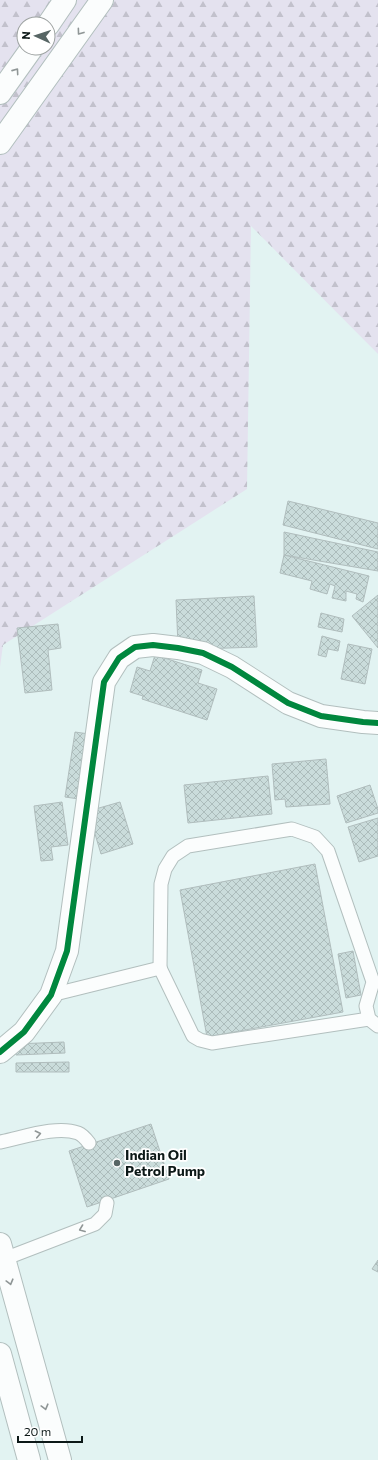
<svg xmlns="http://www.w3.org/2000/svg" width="378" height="1460" viewBox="0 0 378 1460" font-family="Commissioner,sans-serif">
  <defs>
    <pattern id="forest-firs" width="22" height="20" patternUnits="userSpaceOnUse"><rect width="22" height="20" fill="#e4e2ef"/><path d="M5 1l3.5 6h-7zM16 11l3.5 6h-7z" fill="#c2c1cc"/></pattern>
    <pattern id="building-cross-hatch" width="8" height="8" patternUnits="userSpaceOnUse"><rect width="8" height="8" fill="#cadcdb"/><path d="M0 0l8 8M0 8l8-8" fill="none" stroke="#acbcbb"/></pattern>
  </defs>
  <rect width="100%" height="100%" fill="#e2f3f2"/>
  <path fill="url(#forest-firs)" fill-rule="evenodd" d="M0,0H378V354L251,226L247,489L3,645L0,667ZM24,24H48V48H24Z"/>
  <g fill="url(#building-cross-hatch)" stroke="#b0bdbd">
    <path d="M288,501L378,523V549L283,525Z"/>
    <path d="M284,532L378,552V571L284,555Z"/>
    <path d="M284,555L369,576L363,602L356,599L357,594L346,591V601L332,598L335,586L330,584L327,594L310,589L312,581L280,573Z"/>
    <path d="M378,595V648L352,616Z"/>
    <path d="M254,596L257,647L200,649L178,645L176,600Z"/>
    <path d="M321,613L344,619L342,632L318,627Z"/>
    <path d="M58,624L61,648L48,650L52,690L25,693L17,628Z"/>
    <path d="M322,636L340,641L338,651L328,649L326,657L318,655Z"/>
    <path d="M348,644L372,649L365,684L341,679Z"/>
    <path d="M155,655L202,670L198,683L217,689L207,720L142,699L143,696L130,692L137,667L150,671Z"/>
    <path d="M75,732L89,734L79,799L65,797Z"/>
    <path d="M326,759L330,804L286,807L285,799L275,800L272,764Z"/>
    <path d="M268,776L272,814L188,823L184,785Z"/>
    <path d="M370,785L378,809V813L346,823L337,796Z"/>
    <path d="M62,802L68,845L51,847L53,860L41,861L34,806Z"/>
    <path d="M120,802L133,844L101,854L92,824L96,823L92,810Z"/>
    <path d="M378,818V856L359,862L348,827Z"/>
    <path d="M315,864L343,1012L207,1037L180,890Z"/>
    <path d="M353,951L361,995L346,998L338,954Z"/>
    <path d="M64,1042L65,1053L16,1055L15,1044Z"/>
    <path d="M69,1062V1072H16V1063Z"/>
    <path d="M151,1124L169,1179L87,1207L69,1151Z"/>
    <path d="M378,1260V1272L372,1269Z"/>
  </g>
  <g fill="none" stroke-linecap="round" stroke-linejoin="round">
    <g stroke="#b2bfbe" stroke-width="15">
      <g id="lane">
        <path d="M160,968L193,1036L200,1040L212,1043L369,1019"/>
        <path d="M51,995L160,968L161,884L165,869L173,856L188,846L292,829L315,837L328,851L373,982L366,1006L369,1019L378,1026"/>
        <path d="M0,1142C22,1138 56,1125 78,1133C83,1135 86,1139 89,1143"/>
        <path d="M4,1259L95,1224L105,1214L107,1203"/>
      </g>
    </g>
    <g stroke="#b2bfbe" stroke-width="24">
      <path id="street" d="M0,1052L24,1032L51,995L67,951L104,682L119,658L135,647L153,645L178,648L203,653L232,667L288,703L321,716L363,722L378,723"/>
    </g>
    <g stroke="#b2bfbe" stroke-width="24">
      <g id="primary">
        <path d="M48,25L65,0"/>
        <path d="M0,93L32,48"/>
        <path d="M0,143L102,0"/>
        <path d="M0,1244L60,1460"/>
        <path d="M0,1354L29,1460"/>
      </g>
    </g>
    <use href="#lane" stroke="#fbfdfd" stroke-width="13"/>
    <use href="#street" stroke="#fbfdfd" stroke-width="22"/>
    <use href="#primary" stroke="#fbfdfd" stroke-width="22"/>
    <g stroke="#fff" stroke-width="8">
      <path id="cycleway" d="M0,1052L24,1032L51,995L67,951L104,682L119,658L135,647L153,645L178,648L203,653L232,667L288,703L321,716L363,722L378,723"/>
    </g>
    <use href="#cycleway" stroke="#00873e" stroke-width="6"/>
  </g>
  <defs><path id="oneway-chevron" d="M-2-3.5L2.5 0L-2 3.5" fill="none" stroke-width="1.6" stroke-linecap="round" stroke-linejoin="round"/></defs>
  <g stroke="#8f9696">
    <use href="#oneway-chevron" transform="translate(80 32) rotate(126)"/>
    <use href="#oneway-chevron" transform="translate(16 71) rotate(-55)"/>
    <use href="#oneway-chevron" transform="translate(38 1134) rotate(-12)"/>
    <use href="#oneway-chevron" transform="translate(82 1229) rotate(159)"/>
    <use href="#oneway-chevron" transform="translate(10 1282) rotate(75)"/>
    <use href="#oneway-chevron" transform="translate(45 1407) rotate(75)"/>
  </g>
  <circle fill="#576564" stroke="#fff" stroke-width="1.5" cx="117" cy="1163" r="4"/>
  <g text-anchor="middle" stroke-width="3.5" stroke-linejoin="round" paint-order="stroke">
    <g font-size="14" font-weight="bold" fill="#0c1817" stroke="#fff" text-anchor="start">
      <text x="125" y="1160">Indian Oil<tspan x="125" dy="16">Petrol Pump</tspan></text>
    </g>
  </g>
  <g transform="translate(36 36) rotate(273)"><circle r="19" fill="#ffffff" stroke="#9ea3a2"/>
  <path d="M0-3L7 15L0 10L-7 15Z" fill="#576564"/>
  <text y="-6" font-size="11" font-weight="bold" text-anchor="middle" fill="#0c1817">N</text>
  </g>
  <path d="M18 1436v6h64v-6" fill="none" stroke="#0c1817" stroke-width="2"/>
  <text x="24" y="1436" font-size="12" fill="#0c1817" stroke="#ffffff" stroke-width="3" paint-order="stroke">20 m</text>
</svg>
